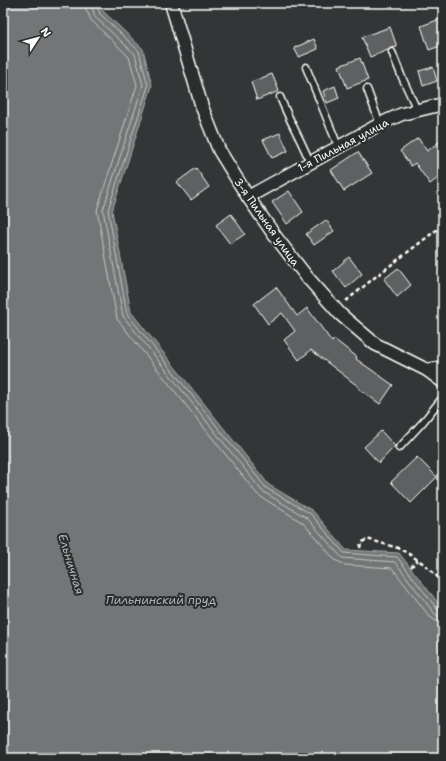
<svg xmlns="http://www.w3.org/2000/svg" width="446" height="761" viewBox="0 0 446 761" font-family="'Shantell Sans',sans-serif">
  <rect width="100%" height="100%" fill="#333536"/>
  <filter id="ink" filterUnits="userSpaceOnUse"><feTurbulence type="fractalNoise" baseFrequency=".025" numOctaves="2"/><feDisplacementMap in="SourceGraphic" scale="8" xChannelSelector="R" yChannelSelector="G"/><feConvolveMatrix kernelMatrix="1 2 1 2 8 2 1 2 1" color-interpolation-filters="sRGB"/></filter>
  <g filter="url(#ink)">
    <path fill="#737576" stroke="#abacad" d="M3,3H100L103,11L143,49L152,86L112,211L131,312L269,485L313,511L346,550L399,553L443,609V758H3Z"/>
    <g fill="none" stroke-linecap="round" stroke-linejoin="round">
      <g stroke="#c7c8c8" stroke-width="1">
        <path d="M85,3L86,9L91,20L129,57L137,85L97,210L117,319L258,495L303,523L335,560L345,565L392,568L430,617L436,621L443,622"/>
        <path d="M91,3L95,17L135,54L143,85L103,210L123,316L262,491L307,518L342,558L395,562L434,613L438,616H443"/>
        <path d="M96,3L100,14L139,51L148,86L108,210L127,314L266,488L311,514L344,553L397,557L438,610L443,611"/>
      </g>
    </g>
    <g fill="#5f6162" stroke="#fff">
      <path d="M443,18V45L429,50L421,26Z"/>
      <path d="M390,27L397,47L391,48L388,50L370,57L362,37Z"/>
      <path d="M314,39L318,49L299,57L294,48Z"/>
      <path d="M360,58L368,80L347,88L339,66Z"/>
      <path d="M433,67L437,81L423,86L419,71Z"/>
      <path d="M272,74L279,91L257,100L251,82Z"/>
      <path d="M335,86L339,98L327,103L323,91Z"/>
      <path d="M280,133L288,151L272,158L263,140Z"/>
      <path d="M418,138L427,151L443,139V174L430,184L415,163L411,166L400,151Z"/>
      <path d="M358,152L372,173L344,191L331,170Z"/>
      <path d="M196,168L209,187L191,200L177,182Z"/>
      <path d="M289,191L303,212L287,224L272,202Z"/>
      <path d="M231,214L245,234L230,244L216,225Z"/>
      <path d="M326,220L334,231L314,245L306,234Z"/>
      <path d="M349,257L362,274L346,288L333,271Z"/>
      <path d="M398,268L411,285L397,297L384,279Z"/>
      <path d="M276,287L297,316L307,308L332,342L334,339L357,357L356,359L393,385L380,404L358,388L359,387L311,350L299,360L284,340L295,331L282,313L268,324L254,304Z"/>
      <path d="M381,431L395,446L379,463L364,447Z"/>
      <path d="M417,457L437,477L411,503L391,482Z"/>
    </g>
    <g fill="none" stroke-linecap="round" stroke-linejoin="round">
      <g stroke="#fff" stroke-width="9">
        <g id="lane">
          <path d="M392,52L401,75L417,110"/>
          <path d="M306,67L338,146"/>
          <path d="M367,89L380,124"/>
          <path d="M280,97C289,120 301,140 310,162"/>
          <path d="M399,448L423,422L443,397"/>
        </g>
      </g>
      <g stroke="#fff" stroke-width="15">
        <g id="street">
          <path d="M171,3L202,107L219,150L248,197L275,236L307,277L340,314L375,344L427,370L443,382"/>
          <path d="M248,197L382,123L402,114L443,104"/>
          <path d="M427,370L443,367"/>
        </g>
      </g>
      <g stroke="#fff" stroke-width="2.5" stroke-dasharray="4 3" stroke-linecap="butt">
        <path d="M346,301L374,278L443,225"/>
        <path d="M360,548L361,543L367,539L398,548L409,554L424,564L443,582"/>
        <path d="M411,567L418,560"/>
      </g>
      <use href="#lane" stroke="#2a2d2e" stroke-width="6"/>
      <use href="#street" stroke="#2a2d2e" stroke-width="12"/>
    </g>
  </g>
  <g text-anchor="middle" stroke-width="4" stroke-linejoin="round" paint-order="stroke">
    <g font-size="11" fill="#fff" stroke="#2a2d2e">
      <text transform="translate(343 145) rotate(-28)" y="4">1-я Пильная улица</text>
      <text transform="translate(267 222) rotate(55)" y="4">3-я Пильная улица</text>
    </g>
    <g font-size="12" font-style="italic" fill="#b2b3b4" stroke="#2a2d2e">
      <text transform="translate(71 564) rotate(73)" y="4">Ельничная</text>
      <text x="161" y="604">Пильнинский пруд</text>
    </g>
  </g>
  <rect width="446" height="761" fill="none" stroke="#2a2d2e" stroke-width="16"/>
  <rect x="8" y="8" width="430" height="745" fill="none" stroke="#fff" stroke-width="1.5" filter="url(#ink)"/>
  <g transform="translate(38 38) rotate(54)" stroke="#2a2d2e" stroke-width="3" paint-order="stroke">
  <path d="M0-3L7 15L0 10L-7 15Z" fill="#ffffff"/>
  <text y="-6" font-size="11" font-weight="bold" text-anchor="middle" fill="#ffffff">N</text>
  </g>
</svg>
